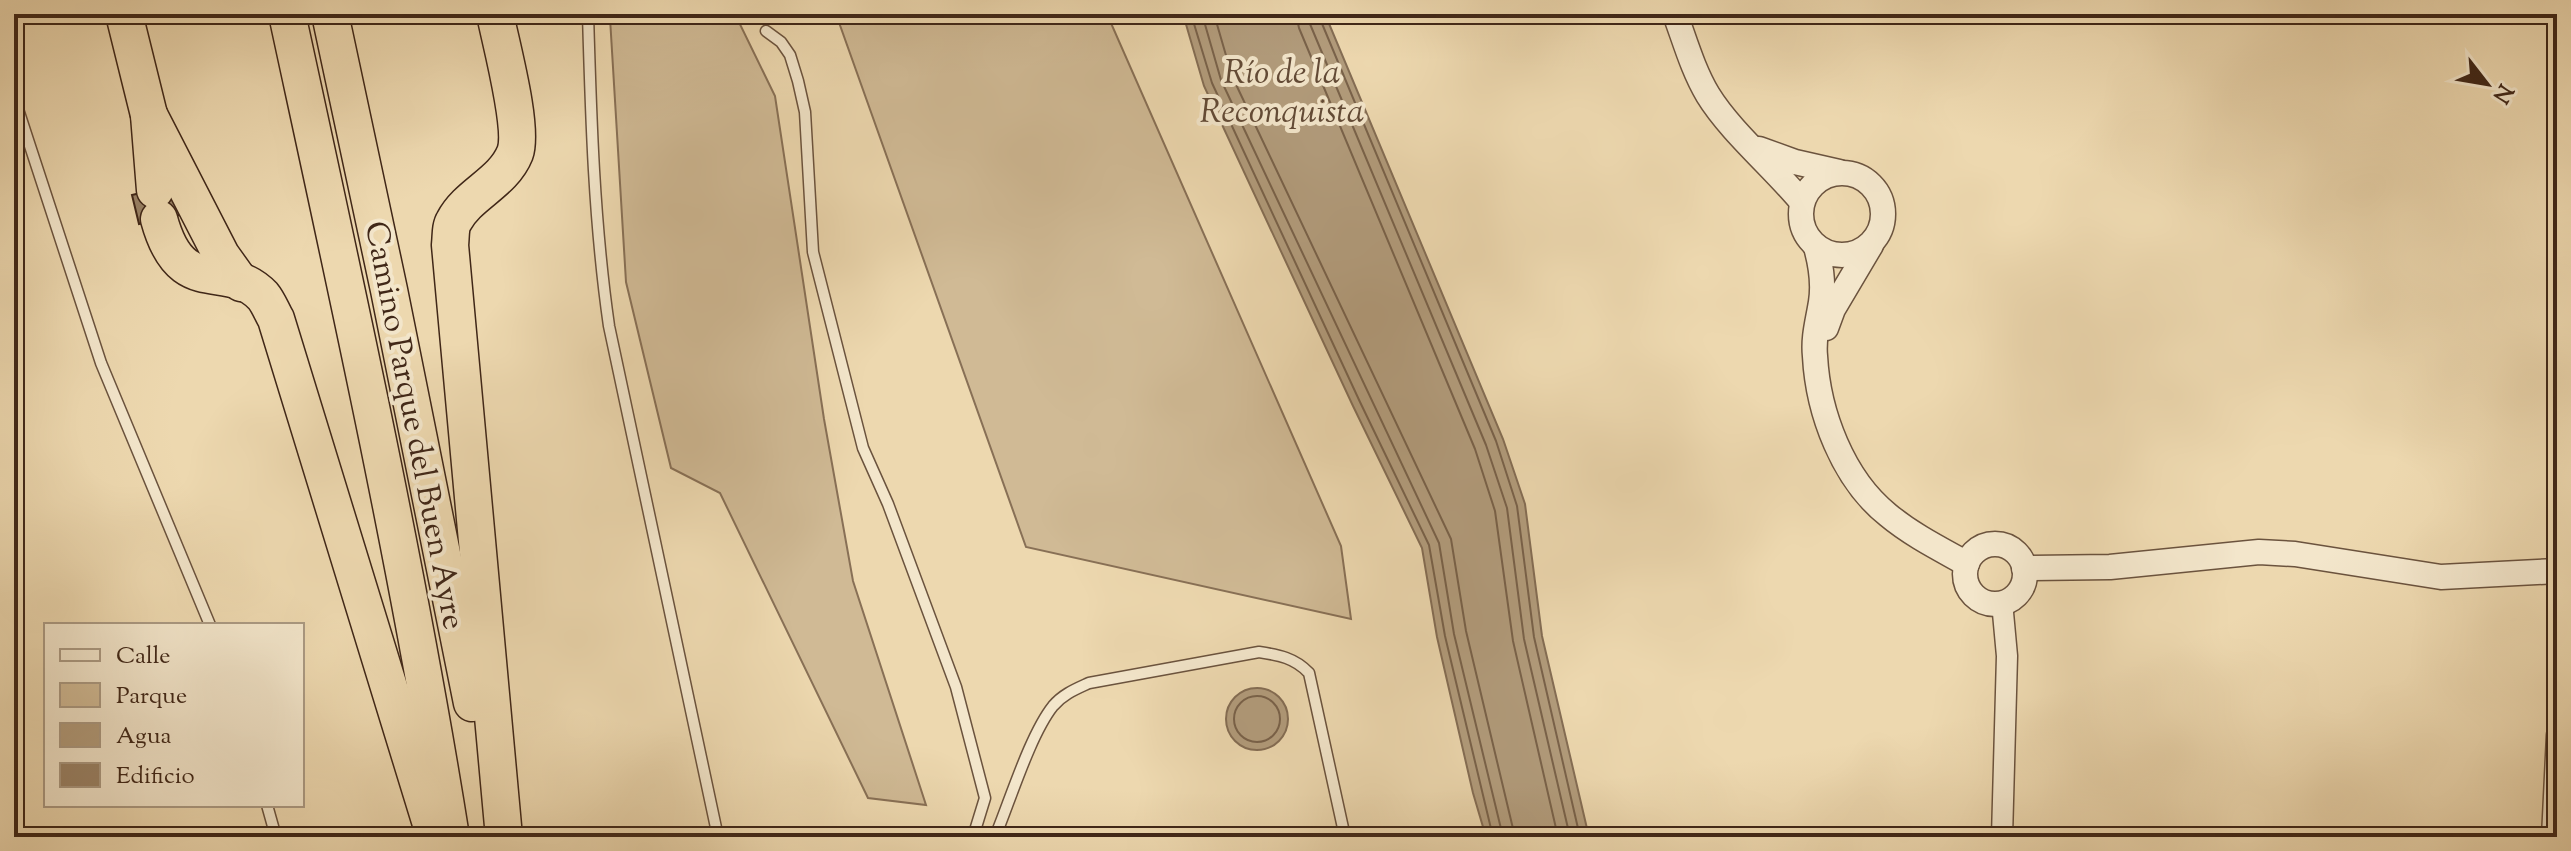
<svg xmlns="http://www.w3.org/2000/svg" width="2571" height="851" viewBox="0 0 2571 851" font-family="'Sorts Mill Goudy',serif">
  <rect width="100%" height="100%" fill="#edd8af"/>
  <filter id="stains"><feTurbulence type="fractalNoise" baseFrequency=".0025" numOctaves="4"/><feColorMatrix values="0 0 0 0 .2 0 0 0 0 .09 0 0 0 0 .02 0 0 0 .5 -.17"/></filter>
  <radialGradient id="worn" r=".72"><stop offset=".6" stop-color="#630" stop-opacity="0"/><stop offset="1" stop-color="#630" stop-opacity=".3"/></radialGradient>
  <g fill="#d0ba95" stroke="#887056" stroke-width="2">
    <path d="M662,14H735L775,96L824,419L853,581L926,805L868,798L720,493L671,468L626,282L610,18Z"/>
    <path d="M836,14H1107L1341,546L1351,619L1026,547Z"/>
  </g>
  <g fill="#b29c7c" stroke="#846d54" stroke-width="2">
    <path d="M1183,14H1325L1503,439L1525,504L1542,636L1589,837H1486L1473,793L1437,637L1422,548L1353,406L1204,86Z"/>
    <circle cx="1257" cy="719" r="31"/>
  </g>
  <g fill="none" stroke-linecap="round" stroke-linejoin="round">
    <g stroke="#79624a" stroke-width="2">
      <path d="M1191,14L1212,83L1360,402L1429,545L1445,636L1493,837"/>
      <path d="M1202,14L1221,80L1439,543L1454,634L1503,837"/>
      <path d="M1214,14L1232,76L1451,539L1466,631L1515,837"/>
      <path d="M1296,14L1299,28L1475,449L1495,511L1513,641L1558,837"/>
      <path d="M1308,14L1310,24L1486,445L1507,508L1524,639L1570,837"/>
      <path d="M1318,14L1496,441L1517,506L1534,637L1580,837"/>
      <circle cx="1257" cy="719" r="23"/>
    </g>
  </g>
  <path fill="#9a8367" stroke="#402718" stroke-width="2" d="M173,185L180,215L139,224L132,195Z"/>
  <g fill="none" stroke-linecap="round" stroke-linejoin="round">
    <g stroke="#6b533e" stroke-width="13">
      <g id="service">
        <path d="M588,14C591,119 594,222 609,326L718,837"/>
        <path d="M766,31L781,42L790,55L798,81L805,112L813,252L863,448L888,504L956,687L985,798L973,837"/>
        <path d="M14,97L101,363L210,625"/>
        <path d="M267,805L276,837"/>
        <path d="M995,837C1010,801 1030,735 1053,706C1063,694 1076,689 1089,683L1259,652C1279,655 1295,658 1309,673L1345,837"/>
      </g>
    </g>
    <g stroke="#6b533e" stroke-width="23">
      <g id="minor">
        <path d="M2002,837L2007,656L2002,602"/>
        <path d="M2552,837L2557,735"/>
      </g>
    </g>
    <g stroke="#6b533e" stroke-width="27">
      <g id="tertiary">
        <path d="M1675,14C1685,41 1693,70 1708,95C1730,131 1774,168 1802,202"/>
        <path d="M1759,149L1795,162L1839,172"/>
        <circle cx="1842" cy="214" r="41"/>
        <path d="M1816,247C1821,265 1824,283 1821,302C1818,321 1813,337 1815,356C1818,413 1843,479 1888,515C1912,535 1940,549 1967,564"/>
        <path d="M1826,328L1833,309L1871,245"/>
        <circle cx="1995" cy="574" r="30"/>
        <path d="M2024,568L2110,567L2259,552L2295,554L2441,577L2557,571"/>
      </g>
    </g>
    <g stroke="#402718" stroke-width="39">
      <g id="motorway">
        <path d="M124,14L149,115L155,190"/>
        <path d="M287,14C346,287 407,561 451,837"/>
        <path d="M330,14L389,290L472,703"/>
        <path d="M495,14C501,44 524,128 515,153C503,183 468,194 454,221C450,227 451,237 450,245L504,837"/>
        <path d="M149,115L221,255L241,283"/>
        <path d="M159,219C182,303 226,257 263,296C268,302 272,312 276,319L431,824"/>
      </g>
    </g>
    <use href="#service" stroke="#f3e6cb" stroke-width="10"/>
    <use href="#minor" stroke="#f3e6cb" stroke-width="20"/>
    <use href="#tertiary" stroke="#f3e6cb" stroke-width="24"/>
    <use href="#motorway" stroke="#edd8af" stroke-width="36"/>
  </g>
  <g text-anchor="middle" stroke-width="8" stroke-linejoin="round" paint-order="stroke">
    <g font-size="32" fill="#402718" stroke="#f3e6cb">
      <text transform="translate(416 425) rotate(79)" y="11">Camino Parque del Buen Ayre</text>
    </g>
    <g font-size="34" font-style="italic" fill="#624a36" stroke="#f3e6cb">
      <text x="1282" y="83">Río de la<tspan x="1282" dy="39">Reconquista</tspan></text>
    </g>
  </g>
  <rect width="2571" height="851" fill="none" stroke="#edd8af" stroke-width="48"/>
  <rect x="16" y="16" width="2539" height="819" fill="none" stroke="#402718" stroke-width="4"/>
  <rect x="24" y="24" width="2523" height="803" fill="none" stroke="#402718" stroke-width="2"/>
  <rect x="44" y="623" width="260" height="184" fill="#f3e6cb" stroke="#ab9a83" stroke-width="2"/>
  <rect x="60" y="649" width="40" height="12" fill="#f3e6cb" stroke="#ab9a83" stroke-width="2"/>
  <text x="116" y="663" font-size="24" fill="#402718">Calle</text>
  <rect x="60" y="683" width="40" height="24" fill="#d0ba95" stroke="#ab9a83" stroke-width="2"/>
  <text x="116" y="703" font-size="24" fill="#402718">Parque</text>
  <rect x="60" y="723" width="40" height="24" fill="#b29c7c" stroke="#ab9a83" stroke-width="2"/>
  <text x="116" y="743" font-size="24" fill="#402718">Agua</text>
  <rect x="60" y="763" width="40" height="24" fill="#9a8367" stroke="#ab9a83" stroke-width="2"/>
  <text x="116" y="783" font-size="24" fill="#402718">Edificio</text>
  <g transform="translate(2487 84) rotate(121)" stroke="#f3e6cb" stroke-width="6" paint-order="stroke">
  <path d="M0-6L14 30L0 20L-14 30Z" fill="#402718"/>
  <text y="-12" font-size="22" font-weight="bold" text-anchor="middle" fill="#402718">N</text>
  </g>
  <rect width="100%" height="100%" filter="url(#stains)"/>
  <rect width="100%" height="100%" fill="url(#worn)"/>
</svg>
